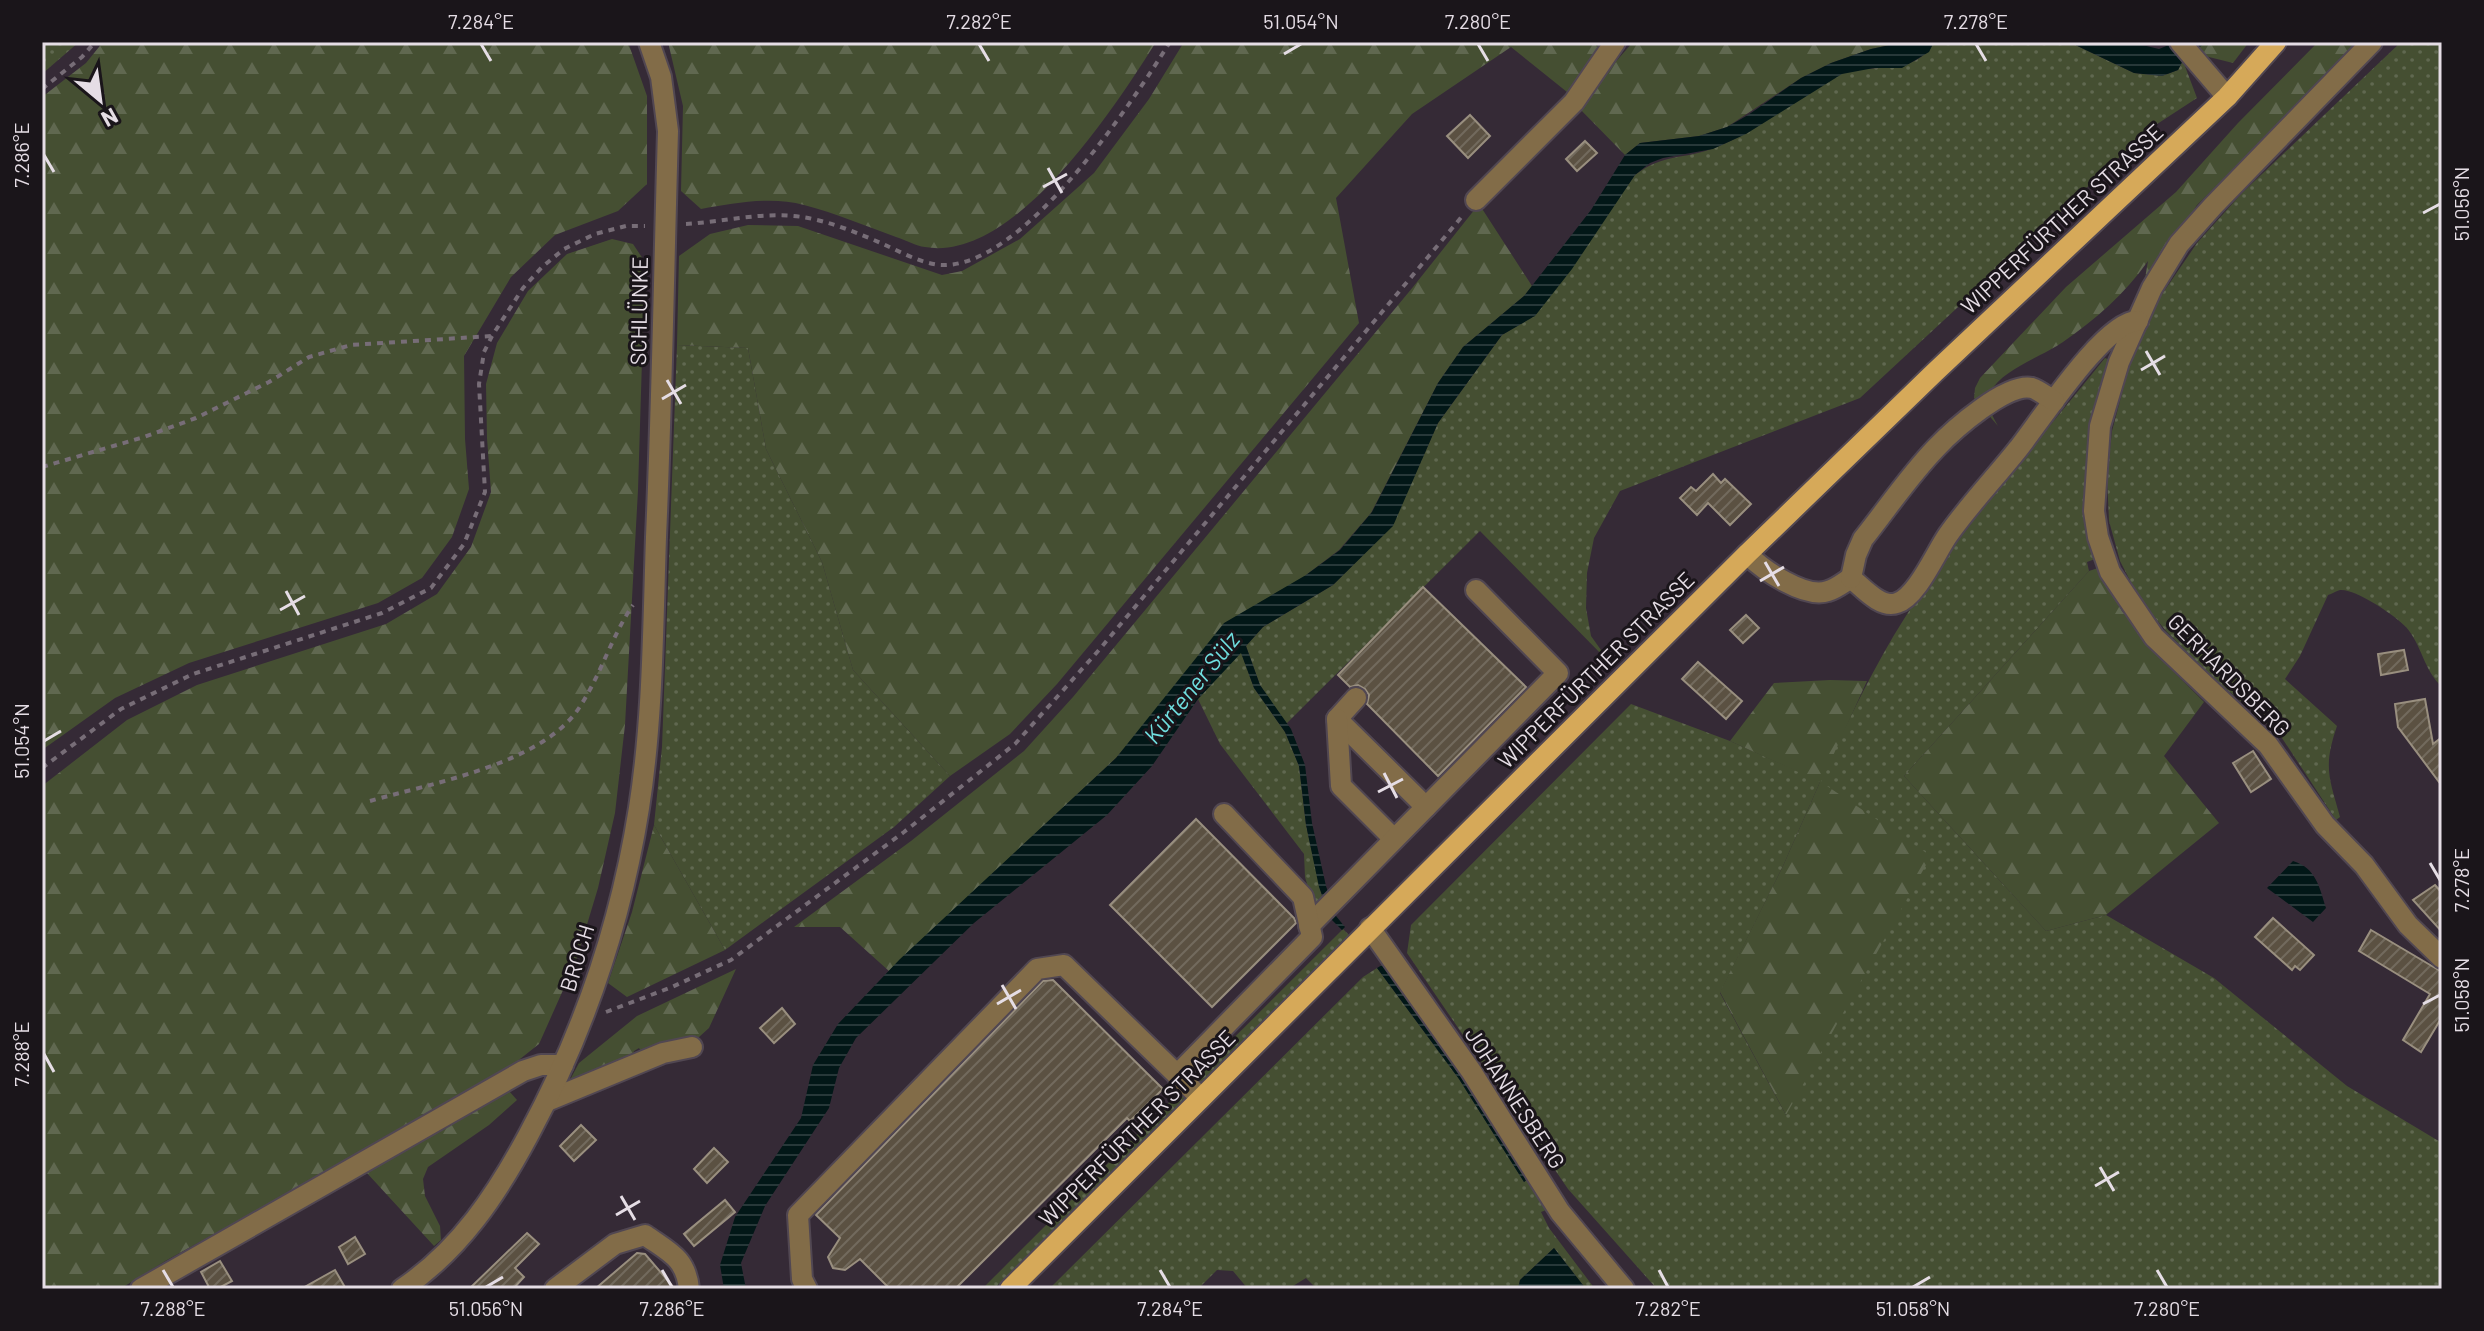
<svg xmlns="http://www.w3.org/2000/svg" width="2484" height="1331" viewBox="0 0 2484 1331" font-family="Barlow,sans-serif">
  <defs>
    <pattern id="grass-dots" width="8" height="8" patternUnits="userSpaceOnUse" patternTransform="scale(2)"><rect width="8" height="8" fill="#454f32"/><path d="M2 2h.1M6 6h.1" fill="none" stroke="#606850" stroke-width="1.8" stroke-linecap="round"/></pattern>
    <pattern id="forest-firs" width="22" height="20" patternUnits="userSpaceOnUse" patternTransform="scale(2)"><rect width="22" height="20" fill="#454f32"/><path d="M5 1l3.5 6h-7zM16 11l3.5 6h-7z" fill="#606850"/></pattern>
    <pattern id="water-rules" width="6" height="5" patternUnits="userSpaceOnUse" patternTransform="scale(2)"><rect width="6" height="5" fill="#021717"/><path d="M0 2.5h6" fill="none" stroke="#273839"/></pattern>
    <pattern id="building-hatch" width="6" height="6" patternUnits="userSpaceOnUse" patternTransform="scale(2)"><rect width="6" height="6" fill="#5b5142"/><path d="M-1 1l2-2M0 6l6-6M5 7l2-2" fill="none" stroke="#726a5d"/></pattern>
  </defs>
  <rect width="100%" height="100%" fill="#352a36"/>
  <g fill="url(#grass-dots)" fill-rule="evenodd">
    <path d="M42,42H79L42,74Z"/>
    <path d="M1934,42H2069L2134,73L2162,76L2178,70L2183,61L2197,98L2151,128L1860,398L1620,491L1594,538L1587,573L1586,608L1591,636L1611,664L1480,531L1286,724L1260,685L1246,646L1263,627L1333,585L1392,526L1438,423L1502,335L1535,315L1635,175C1664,153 1683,160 1714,148C1761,131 1797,92 1841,74C1873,62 1914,78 1934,42Z"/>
    <path d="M2401,42H2442V687C2423,669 2422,645 2406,627C2396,616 2355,588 2340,590C2339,590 2329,595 2328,595L2300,656L2285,679L2337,726C2323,767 2329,777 2340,817L2336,820L2280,735L2211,676L2166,631L2139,598L2120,561L2109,521L2107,477L2112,431L2129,367L2154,306L2197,243L2242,193Z"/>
    <path d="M677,345L748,348L766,449L822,562L853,670L950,776L894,827L725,950L654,825L662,747Z"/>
    <path d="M2105,358L2110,360C2091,424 2074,493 2095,559L2087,562L2089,571L1904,776L2046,931L2106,915L2214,978L2347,1086L2442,1143V1289H1657L1568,1189L1407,953L1411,925L1631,704L1730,741L1820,781C1846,726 1871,671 1904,619C1962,527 2037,443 2105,358ZM1820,782L1786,1115L1720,993L1783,866Z"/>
    <path d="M1241,652L1254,688L1285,732L1299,766L1306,825L1323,901L1315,910L1305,877L1304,854L1220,744L1198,699Z"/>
    <path d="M1343,929L1349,935L994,1289H982Z"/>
    <path d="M1377,968L1459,1079L1524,1182L1529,1178L1555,1216L1552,1219L1546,1210L1541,1212L1549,1228L1595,1289H1586L1554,1248L1520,1280L1518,1289H1317L1306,1278L1288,1289H1248L1233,1271L1217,1270L1198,1289H1049L1363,977Z"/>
  </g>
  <g fill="url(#forest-firs)">
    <path d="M103,42H628L647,96V184L618,211L555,235L511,277L464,356L465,439L469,489L452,537L422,578L378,603L189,663L115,698L42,750V97L86,63Z"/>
    <path d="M668,42H1156C1115,107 1014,263 925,247C916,246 906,240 896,237C866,226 835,213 804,205C772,196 734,203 701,209L681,191L683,106Z"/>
    <path d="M1184,42H1604L1572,96L1511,47L1412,114L1336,198L1359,323L1057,684L1010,734L950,776L853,670L822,562L766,449L748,348L677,345L679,256L710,234L748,225L798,226L942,275L962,271L1020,239L1094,173L1149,99Z"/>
    <path d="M1633,42H1904L1871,49L1831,63L1801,78L1727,127L1699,136L1640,143L1625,155L1577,106Z"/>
    <path d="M2206,42H2249L2233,63L2205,56L2199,47Z"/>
    <path d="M2318,42H2360L2343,63L2197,205L2143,290L2148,261C2125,294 2096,319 2063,342C2043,356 2002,370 1991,391C1985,404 1992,415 1998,426L1974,398L1975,388L1980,378L2066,287L2176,192L2238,123Z"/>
    <path d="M1479,204L1532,286L1524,296L1463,347L1438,383L1371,513L1339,550L1306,575L1166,699L1116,758L889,971L840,927H794L911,841L1024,751L1073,697L1413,287Z"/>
    <path d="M612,239L633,244L645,262L638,490L625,725L615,813L598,888L576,961L539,1044L515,1063L429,1115L167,1260L120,1289H42V786L127,720L197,685L386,624L437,594L471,547L491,492L487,438L486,384L497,343L528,291L567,254Z"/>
    <path d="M2098,568L2122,611L2159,657L2204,702L2164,756L2219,823L2106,915L2046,931L1904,776L2089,571Z"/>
    <path d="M1830,680L1867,681L1821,782L1931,856L1786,1115L1720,992L1783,866L1820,782L1730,741L1774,683Z"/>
    <path d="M654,825L725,950L627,997L608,983L632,912Z"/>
    <path d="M736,969L709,1028L699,1037L682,1040L644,1056L639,1048L634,1051L630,1061L565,1089L579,1063L637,1016Z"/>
    <path d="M509,1091L517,1100L489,1125L428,1167L423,1179L425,1196L440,1226L441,1240L434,1246L366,1172Z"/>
  </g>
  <g fill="url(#water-rules)">
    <path d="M1904,42H1934L1929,52L1902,68H1874L1842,74L1746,134L1713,149L1663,158L1650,163L1635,175L1572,269L1535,316L1502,335L1438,423L1393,526L1333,585L1263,627L1246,646L1260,685L1291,729L1305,765L1312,823L1326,886L1336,916L1345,927L1342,930L1331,919L1319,887L1306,825L1299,766L1285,732L1254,688L1241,653L1198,699L1152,766L1107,815L974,923L856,1038L839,1068L829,1108L765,1206L741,1263L746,1289H724L720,1265L735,1217L801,1118L813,1065L838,1024L900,959L1116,758L1224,623L1306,575L1340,550L1372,512L1438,383L1463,347L1524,296L1591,210L1625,155L1640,143L1699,136L1727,127L1748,115L1801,78L1831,63L1871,49Z"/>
    <path d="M2069,42H2130L2159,49L2176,42H2206L2183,60L2178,70L2162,76L2134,73Z"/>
    <path d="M2293,861C2316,868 2319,886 2326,908L2313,922L2267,888Z"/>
    <path d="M1382,965L1464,1076L1529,1178L1524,1182L1459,1079L1377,968Z"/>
    <path d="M1554,1248L1586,1289H1518L1520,1280Z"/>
  </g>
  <g fill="url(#building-hatch)" stroke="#998f7f" stroke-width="2">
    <path d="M1470,115L1490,136L1468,158L1447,136Z"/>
    <path d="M1585,141L1597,153L1577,171L1566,159Z"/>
    <path d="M1713,474L1721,483L1725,479L1751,504L1730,525L1708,503L1697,515L1680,498L1691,487L1696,491Z"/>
    <path d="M1423,587L1526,687L1438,776L1367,704L1369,695L1365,689L1358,685L1350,687L1338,675Z"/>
    <path d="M1746,615L1759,628L1743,643L1730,630Z"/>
    <path d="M2404,650L2408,670L2381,675L2378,654Z"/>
    <path d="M1698,662L1742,701L1726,719L1682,679Z"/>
    <path d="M2425,699L2433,744L2442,737V786L2398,727L2395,704Z"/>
    <path d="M2253,751L2271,779L2251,792L2233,763Z"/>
    <path d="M1196,819L1294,918L1296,923L1212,1007L1110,905Z"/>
    <path d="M2435,885L2442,893V932L2413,900Z"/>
    <path d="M2273,918L2314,955L2300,970L2295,966L2292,970L2255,937Z"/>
    <path d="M2371,930L2442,972V1017L2421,1052L2403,1040L2430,994L2359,951Z"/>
    <path d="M1053,980L1163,1089L1130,1121L1127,1118L955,1289H890L860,1259L845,1270L833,1268L828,1257L840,1238L816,1215L1043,981Z"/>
    <path d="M782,1008L795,1024L774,1043L760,1028Z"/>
    <path d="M581,1125L596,1140L574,1161L560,1146Z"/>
    <path d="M714,1148L728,1162L707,1183L694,1169Z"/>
    <path d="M725,1200L735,1212L694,1246L684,1234Z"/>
    <path d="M527,1233L539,1244L515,1268L524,1277L513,1289H469Z"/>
    <path d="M355,1237L365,1254L348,1264L339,1247Z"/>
    <path d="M637,1253L645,1254L675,1289H595Z"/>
    <path d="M220,1261L232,1281L217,1289H210L201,1272Z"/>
    <path d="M335,1270L346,1289H301Z"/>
  </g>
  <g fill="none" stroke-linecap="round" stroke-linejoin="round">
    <g stroke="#514752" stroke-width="24">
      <g id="minor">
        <path d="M2180,42L2227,97"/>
        <path d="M2372,42L2213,206L2179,244L2152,288L2119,362L2100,426L2094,511L2098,537L2110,572L2154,637L2268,745L2325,825L2364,865L2408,925L2442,958"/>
        <path d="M1476,200L1574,102L1615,42"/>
        <path d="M1747,554C1763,570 1805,599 1828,591C1836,589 1844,582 1851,578C1863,588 1881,609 1897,603C1917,597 1936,552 1948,535C1969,505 1995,478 2018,449C2039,423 2106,319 2138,321"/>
        <path d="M1851,578L1856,555L1863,539C1887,509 1909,476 1936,448C1953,430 2007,382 2032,388C2039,390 2047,397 2054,401"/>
        <path d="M1356,698L1337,719L1426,807"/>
        <path d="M1337,719L1341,786L1394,839"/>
        <path d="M1309,926L1558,673L1476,590"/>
        <path d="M1370,928L1471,1071L1560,1212L1624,1289"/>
        <path d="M1177,1075L1312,937L1303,897L1224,814"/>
        <path d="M547,1101L663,1053L692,1047"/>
        <path d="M141,1289L523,1071L541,1065H563"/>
        <path d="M402,1289C460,1250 497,1194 529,1134C584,1032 621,922 639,808C653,719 653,627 656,537C662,402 664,266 668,131L661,77L649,42"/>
        <path d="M555,1289L615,1244L645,1235C669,1252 686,1258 689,1289"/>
        <path d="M807,1289L802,1279L798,1215L1037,969L1064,965L1201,1098"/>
      </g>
    </g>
    <g stroke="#514752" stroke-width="24">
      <path id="major" d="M1010,1289L1747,554L1935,372L2227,97L2276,42"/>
    </g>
    <g stroke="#776d77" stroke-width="4" stroke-dasharray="6 6" stroke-linecap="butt">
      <path d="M42,89L82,57L95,42"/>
      <path d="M686,224C723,222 764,211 802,217C829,221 858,233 883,244C901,252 920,263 940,265C1022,270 1131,104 1170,42"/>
      <path d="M42,467L144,437L196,418L269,382L309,357L351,345L492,336"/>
      <path d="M42,768L121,709L193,674L382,613L431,588L464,544L485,492L479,384L484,352L492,336L523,288L542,267L564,249L595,234L626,226H645"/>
      <path d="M370,801C432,783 542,764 579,708C601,675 611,637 633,605"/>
      <path d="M606,1012L672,987L731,960L904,832L1015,744L1099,650L1464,214"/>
    </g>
    <use href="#minor" stroke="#826c48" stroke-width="20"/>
    <use href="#major" stroke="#d6a959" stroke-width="20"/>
  </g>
  <path fill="none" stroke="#e5dde5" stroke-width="3" d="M481,44L491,61M979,44L989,61M1478,44L1488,61M1976,44L1986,61M1284,54L1301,44M44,155L54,172M1048,168L1062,193M1043,187L1067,174M2423,213L2440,204M2146,351L2160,375M2141,370L2165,356M667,380L681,404M662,399L686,385M1765,562L1779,586M1760,581L1784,567M286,591L299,615M280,610L305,596M44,741L61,731M1384,773L1397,798M1378,792L1403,779M2430,863L2440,880M1002,985L1016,1009M997,1004L1021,990M2423,1004L2440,995M44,1054L54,1072M2100,1167L2114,1191M2095,1186L2119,1172M621,1196L635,1220M616,1215L640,1201M163,1270L173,1287M662,1270L672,1287M1160,1270L1170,1287M1659,1270L1668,1287M2157,1270L2167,1287M486,1287L503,1277M1913,1287L1930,1277"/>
  <g text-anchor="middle" stroke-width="6" stroke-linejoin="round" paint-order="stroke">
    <g font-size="22" fill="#e5dde5" stroke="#1a151a">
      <text transform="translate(2062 219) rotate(-43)" y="8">WIPPERFÜRTHER STRASSE</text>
      <text transform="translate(639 311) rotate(-89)" y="8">SCHLÜNKE</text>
      <text transform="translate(1596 670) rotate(-45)" y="8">WIPPERFÜRTHER STRASSE</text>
      <text transform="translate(2229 675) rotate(45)" y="8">GERHARDSBERG</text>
      <text transform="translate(577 958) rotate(-73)" y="8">BROCH</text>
      <text transform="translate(1515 1098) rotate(57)" y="8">JOHANNESBERG</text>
      <text transform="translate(1137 1128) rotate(-45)" y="8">WIPPERFÜRTHER STRASSE</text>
    </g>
    <g font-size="24" font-style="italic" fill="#6fdedf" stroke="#1a151a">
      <text transform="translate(1192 688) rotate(-51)" y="8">Kürtener Sülz</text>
    </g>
  </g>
  <rect width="2484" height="1331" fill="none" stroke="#1a151a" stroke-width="88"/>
  <g transform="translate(100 100) rotate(151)" stroke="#1a151a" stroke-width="6" paint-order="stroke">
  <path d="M0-6L14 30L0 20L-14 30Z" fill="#e5dde5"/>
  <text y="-12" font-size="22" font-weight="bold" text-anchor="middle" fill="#e5dde5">N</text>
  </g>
  <rect x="44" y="44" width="2396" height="1243" fill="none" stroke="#e5dde5" stroke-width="3"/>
  <g font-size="20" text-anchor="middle" fill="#e5dde5">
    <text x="481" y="29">7.284°E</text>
    <text x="979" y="29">7.282°E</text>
    <text x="1301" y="29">51.054°N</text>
    <text x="1478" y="29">7.280°E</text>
    <text x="1976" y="29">7.278°E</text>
    <text transform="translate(22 155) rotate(-90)" y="7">7.286°E</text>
    <text transform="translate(2462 204) rotate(-90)" y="7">51.056°N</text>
    <text transform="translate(22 741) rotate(-90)" y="7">51.054°N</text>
    <text transform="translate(2462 880) rotate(-90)" y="7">7.278°E</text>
    <text transform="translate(2462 995) rotate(-90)" y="7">51.058°N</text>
    <text transform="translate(22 1054) rotate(-90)" y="7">7.288°E</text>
    <text x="173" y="1316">7.288°E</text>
    <text x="486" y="1316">51.056°N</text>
    <text x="672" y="1316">7.286°E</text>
    <text x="1170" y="1316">7.284°E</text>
    <text x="1668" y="1316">7.282°E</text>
    <text x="1913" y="1316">51.058°N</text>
    <text x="2167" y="1316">7.280°E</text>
  </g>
</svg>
